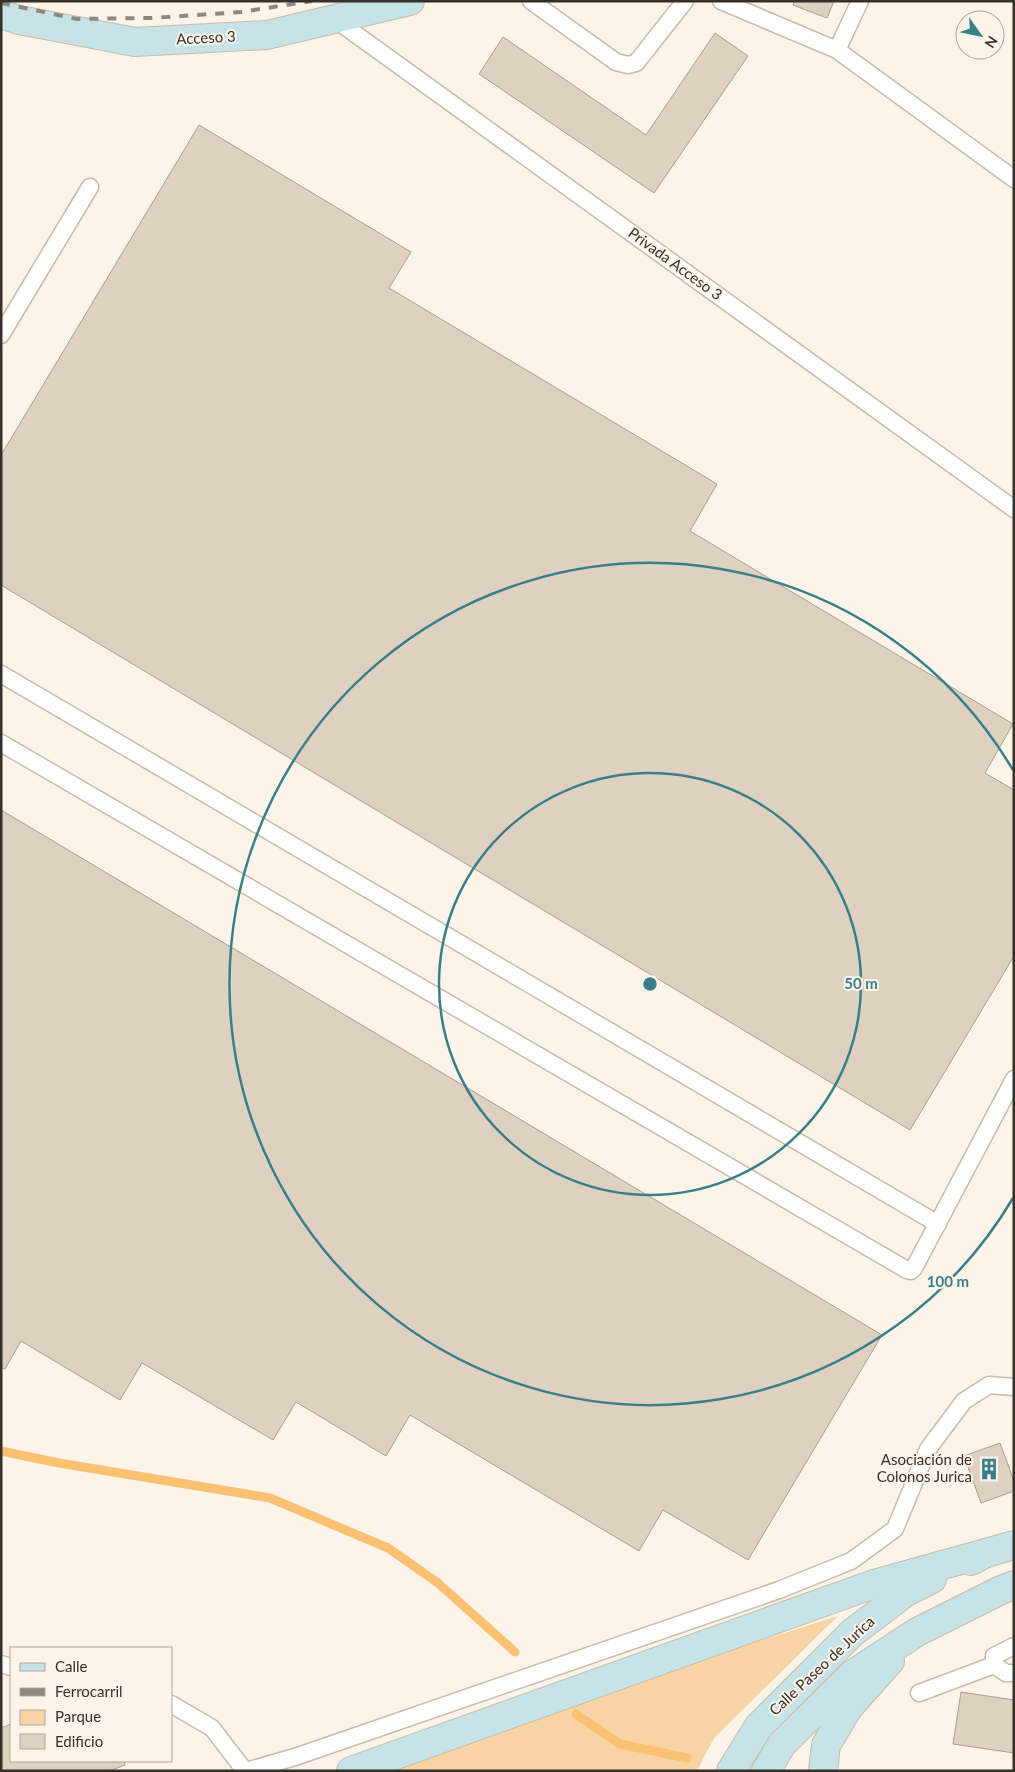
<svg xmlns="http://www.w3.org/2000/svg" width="1015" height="1772" viewBox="0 0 1015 1772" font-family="Lato,sans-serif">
  <rect width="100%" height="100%" fill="#fdf4e9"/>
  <path fill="#f8d4a4" d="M838,1616L714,1738L697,1771H348Z"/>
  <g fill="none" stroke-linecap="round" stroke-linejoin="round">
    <g stroke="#fac172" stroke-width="9">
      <path d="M1,1451L59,1463L270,1498L388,1548L438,1583L515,1652"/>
      <path d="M576,1714L620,1744L687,1758"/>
    </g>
  </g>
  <g fill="#dfd1bf" stroke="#aa9d8c">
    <path d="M794,1H834L827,18L793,5Z"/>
    <path d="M715,33L748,56L654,193L479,74L503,37L646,135Z"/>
    <path d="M199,125L411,252L389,288L717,484L690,531L1013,724L985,773L1014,790V956L910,1130L1,585V455Z"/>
    <path d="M1,810L882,1335L748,1560L663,1510L639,1551L410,1415L386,1456L296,1402L273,1440L142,1363L120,1400L21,1341L5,1369L1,1368Z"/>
    <path d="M1000,1443L1014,1481V1491L981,1503L964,1456Z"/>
    <path d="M961,1692L1014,1700V1753L953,1744Z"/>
    <path d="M11,1724V1761H124L125,1765L109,1771H1V1728Z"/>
  </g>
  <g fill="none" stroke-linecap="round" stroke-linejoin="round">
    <g stroke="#c8baa8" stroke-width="19">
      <g id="lane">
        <path d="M531,1L616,62L628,65L636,63L685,1"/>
        <path d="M721,1L837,50L1014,179"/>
        <path d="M336,20L1014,509"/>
        <path d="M837,50L860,1"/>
        <path d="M1,335L90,187"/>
        <path d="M1,674L938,1224"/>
        <path d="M1,743L907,1270L911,1271L914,1268L1014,1079"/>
        <path d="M1014,1646L994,1656V1665L1006,1673H1014"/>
        <path d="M1,1664L11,1667"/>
        <path d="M919,1693L994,1665"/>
        <path d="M171,1704L212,1728L245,1771"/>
        <path d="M246,1771L295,1757L779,1590L851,1561L895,1529L928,1449L964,1401L989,1385L1014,1387"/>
      </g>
    </g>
    <g stroke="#c8baa8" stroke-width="30">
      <g id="secondary">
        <path d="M1,14L19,20L135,42L267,35L410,1"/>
        <path d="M971,1561L986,1553L1014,1545"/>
        <path d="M351,1771L874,1584L986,1553"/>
        <path d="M731,1771L759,1726L852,1633L906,1592L932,1579"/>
        <path d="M766,1771L782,1744L853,1674L917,1632L1001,1590L1014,1585"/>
        <path d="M823,1771L826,1745L848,1708L890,1661"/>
      </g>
    </g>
    <use href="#lane" stroke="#fff" stroke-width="16"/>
    <use href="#secondary" stroke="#c6e3e7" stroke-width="28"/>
    <path stroke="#8f887f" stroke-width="4" stroke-dasharray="9 9" stroke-linecap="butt" d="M1,3L77,19L152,18L241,12L312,1"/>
  </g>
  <g fill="none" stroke="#387f89" stroke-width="2.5">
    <circle cx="650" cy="984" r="211"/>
    <path d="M1013 1198A421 421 0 1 1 1013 770"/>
  </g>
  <defs>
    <g id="building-bare" transform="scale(1.725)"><path d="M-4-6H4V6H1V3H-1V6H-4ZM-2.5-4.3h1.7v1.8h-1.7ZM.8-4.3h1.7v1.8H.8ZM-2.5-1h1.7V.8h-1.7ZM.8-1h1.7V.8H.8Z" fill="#387f89" stroke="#fdf4e9" stroke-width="2.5" paint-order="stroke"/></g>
  </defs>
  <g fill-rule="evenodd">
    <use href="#building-bare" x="989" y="1469"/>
  </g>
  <g text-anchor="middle" stroke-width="4" stroke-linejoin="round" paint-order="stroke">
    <g font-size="15" fill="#353029" stroke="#fdf4e9">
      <text transform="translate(206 38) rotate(-3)" y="5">Acceso 3</text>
      <text transform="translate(675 264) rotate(36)" y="5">Privada Acceso 3</text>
      <text transform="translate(822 1666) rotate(-43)" y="5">Calle Paseo de Jurica</text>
    </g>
    <g font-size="15" fill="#353029" stroke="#fdf4e9" text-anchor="end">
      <text x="972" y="1465">Asociación de<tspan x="972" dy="17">Colonos Jurica</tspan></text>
    </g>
  </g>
  <circle cx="650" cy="984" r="8" fill="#387f89" stroke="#fdf4e9" stroke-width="2.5"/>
  <g font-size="15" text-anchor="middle" font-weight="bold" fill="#387f89" stroke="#fdf4e9" stroke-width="4" stroke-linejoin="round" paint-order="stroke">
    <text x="861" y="989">50 m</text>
    <text x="948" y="1287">100 m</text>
  </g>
  <rect width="1015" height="1772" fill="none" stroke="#353029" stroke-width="5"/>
  <rect x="10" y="1647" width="162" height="115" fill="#fdf4e9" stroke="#ada69c"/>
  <rect x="20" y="1663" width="25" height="8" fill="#c6e3e7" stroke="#ada69c"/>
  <text x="55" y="1672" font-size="15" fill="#353029">Calle</text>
  <rect x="20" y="1688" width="25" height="8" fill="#8f887f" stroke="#ada69c"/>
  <text x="55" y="1697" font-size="15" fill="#353029">Ferrocarril</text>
  <rect x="20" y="1710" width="25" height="15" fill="#f8d4a4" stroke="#ada69c"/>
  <text x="55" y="1722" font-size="15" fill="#353029">Parque</text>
  <rect x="20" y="1734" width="25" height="15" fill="#dfd1bf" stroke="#ada69c"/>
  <text x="55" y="1747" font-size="15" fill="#353029">Edificio</text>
  <g transform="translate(980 35) rotate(123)"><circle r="24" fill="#fdf4e9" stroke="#ada69c"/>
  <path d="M0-4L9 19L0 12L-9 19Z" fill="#387f89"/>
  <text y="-8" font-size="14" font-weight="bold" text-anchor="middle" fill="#353029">N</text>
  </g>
</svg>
